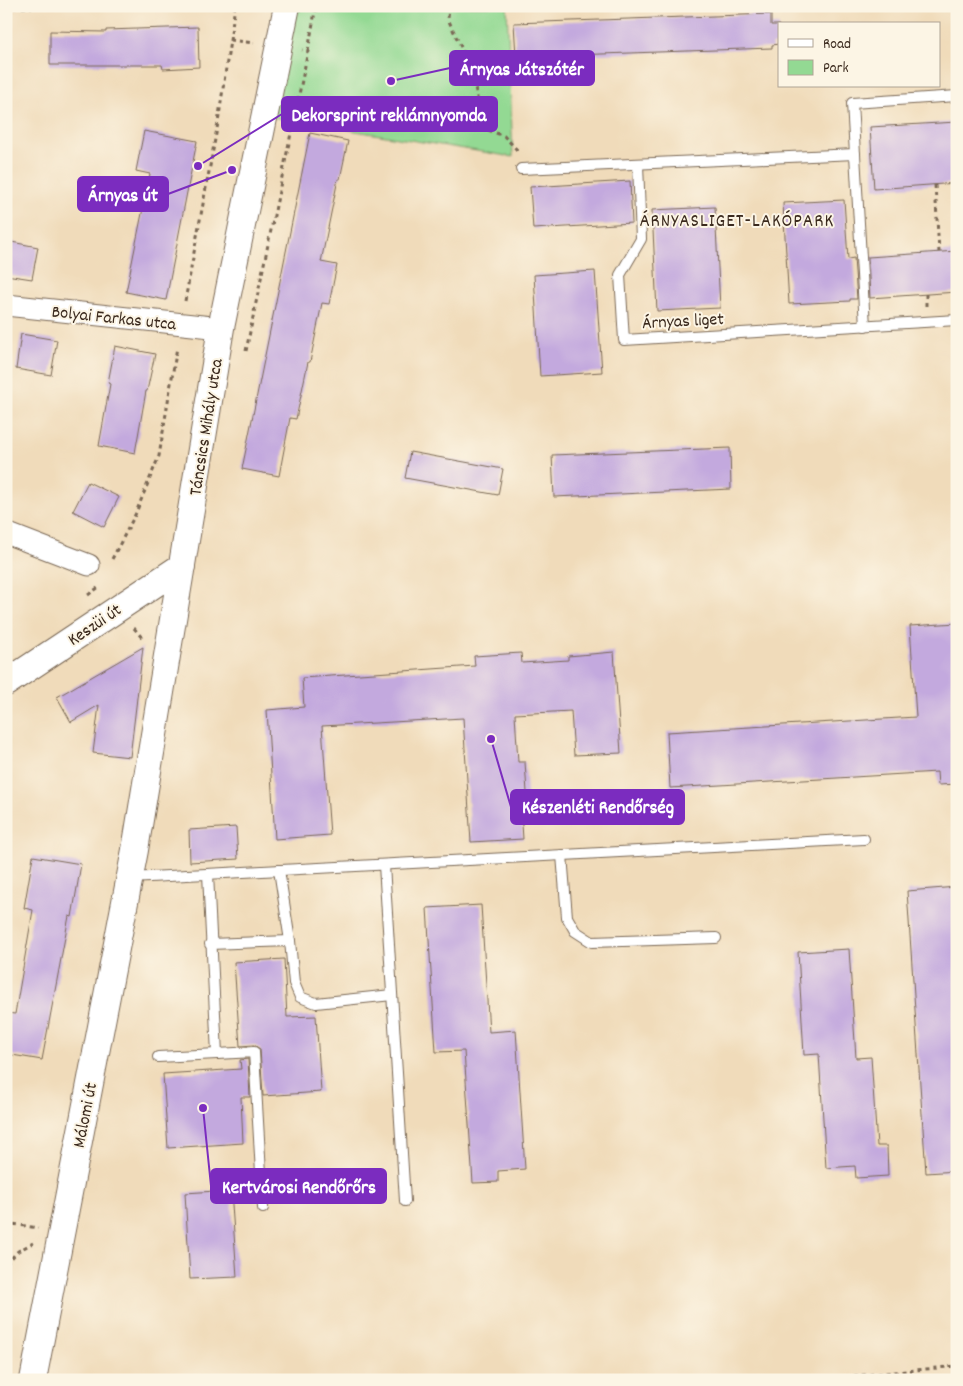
<svg xmlns="http://www.w3.org/2000/svg" width="963" height="1386" viewBox="0 0 963 1386" font-family="Dekko,sans-serif">
  <rect width="100%" height="100%" fill="#fcf5e5"/>
  <filter id="ink" filterUnits="userSpaceOnUse"><feTurbulence type="fractalNoise" baseFrequency=".02" numOctaves="2"/><feDisplacementMap in="SourceGraphic" scale="10" xChannelSelector="R" yChannelSelector="G"/><feConvolveMatrix kernelMatrix="1 2 1 2 8 2 1 2 1" color-interpolation-filters="sRGB"/></filter>
  <filter id="wash" filterUnits="userSpaceOnUse"><feTurbulence type="fractalNoise" baseFrequency=".0096" numOctaves="4" result="noise"/><feDisplacementMap in="SourceGraphic" scale="20" xChannelSelector="R" yChannelSelector="G"/><feGaussianBlur stdDeviation="1.12" result="paint"/><feColorMatrix in="noise" values="0 0 0 0 0 0 0 0 0 0 0 0 0 0 0 0 0 1.4 0 .05"/><feComposite in="paint" operator="in"/></filter>
  <g filter="url(#wash)">
    <rect width="100%" height="100%" fill="#f0dbba"/>
    <path fill="#93d993" stroke="#678258" d="M287,6H507L513,157L265,116Z"/>
    <g id="blocks">
      <g fill="#c3a9de">
        <path d="M771,14V25H779V44L772,45V48L516,57L514,23Z"/>
        <path d="M198,27L199,67L163,69L162,65H50V31L106,32V30Z"/>
        <path d="M957,122V183L874,189L870,127Z"/>
        <path d="M144,131L197,141L166,300L126,292L150,174L136,171Z"/>
        <path d="M310,133L348,141L340,179H338L321,262L337,265L329,304L322,303L310,362H308L296,419L290,418L279,476L242,469Z"/>
        <path d="M630,181L632,223L533,229L530,187Z"/>
        <path d="M844,200L848,259L854,258L857,299H850V301L789,304L783,203Z"/>
        <path d="M715,207L720,308L657,311L652,210Z"/>
        <path d="M6,241L38,247L32,279L6,275Z"/>
        <path d="M957,251V292L870,298L868,257Z"/>
        <path d="M595,271L602,372L540,376L534,275Z"/>
        <path d="M21,334L57,340L51,375L16,369Z"/>
        <path d="M115,346L155,354L147,391H146L135,453L99,446L110,384L108,383Z"/>
        <path d="M730,448L731,489L554,497L552,455Z"/>
        <path d="M410,452L503,469L498,495L405,478Z"/>
        <path d="M88,482L119,497L104,527L73,511Z"/>
        <path d="M957,623V784L938,785L937,772L670,788L667,732L916,717L910,626Z"/>
        <path d="M143,647L130,757L93,753L99,705L71,722L57,697Z"/>
        <path d="M614,652L621,753L574,755L571,711L515,714L518,762H525L528,808L521,809L523,839L471,842L463,718L322,726L330,835L275,839L267,710L304,707L302,678L475,666L474,656L521,653L522,663L568,660V656Z"/>
        <path d="M236,827L238,859L190,862L189,830Z"/>
        <path d="M33,856L81,864L72,917L69,916L42,1060L6,1054V1013L15,1014L33,910L24,908Z"/>
        <path d="M957,887V1171L926,1173L907,891Z"/>
        <path d="M481,905L489,1032L516,1030L525,1169L498,1171V1182L473,1183L464,1051L436,1052L427,908Z"/>
        <path d="M849,949L856,1058L871,1057L877,1146H887L888,1176L856,1178L855,1166L826,1168L819,1054L804,1055L798,952Z"/>
        <path d="M284,959L287,1017L316,1016L321,1092L263,1096L260,1049L254,1045L240,1046L234,962Z"/>
        <path d="M248,1059L250,1097H241L243,1143L168,1148L163,1074L241,1069L240,1060Z"/>
        <path d="M231,1190L237,1277L190,1279L185,1193Z"/>
      </g>
    </g>
  </g>
  <g filter="url(#ink)">
    <use href="#blocks" fill-opacity="0" stroke="#7a6855" stroke-width="1"/>
    <g fill="none" stroke-linecap="round" stroke-linejoin="round">
      <g stroke="#7a6855" stroke-width="12">
        <g id="service">
          <path d="M638,164L641,239L620,275L624,340L957,320"/>
          <path d="M521,169L855,154"/>
          <path d="M865,326L852,103L957,96"/>
          <path d="M562,855L567,917L575,931L592,942L716,938"/>
          <path d="M384,865L405,1201"/>
          <path d="M279,870L290,941L294,983L300,997L316,1003L392,995"/>
          <path d="M208,874L217,1054L254,1052L263,1208"/>
          <path d="M131,878L864,839"/>
          <path d="M210,944L290,941"/>
          <path d="M158,1057L217,1054"/>
        </g>
      </g>
      <g stroke="#7a6855" stroke-width="23">
        <g id="minor">
          <path d="M6,305L221,328"/>
          <path d="M6,533L89,565"/>
        </g>
      </g>
      <g stroke="#7a6855" stroke-width="28">
        <g id="tertiary">
          <path d="M6,683L182,566"/>
          <path d="M33,1380L135,850L221,328L287,6"/>
        </g>
      </g>
      <g stroke="#7a6855" stroke-width="3" stroke-dasharray="4 4" stroke-linecap="butt">
        <path d="M449,6L448,19L472,71L479,108L480,127L504,136L519,152"/>
        <path d="M897,6V8"/>
        <path d="M913,6V7"/>
        <path d="M6,8L62,6"/>
        <path d="M230,40L254,43"/>
        <path d="M308,51L316,6"/>
        <path d="M935,185L939,252"/>
        <path d="M926,294V306"/>
        <path d="M185,301L218,123L235,6"/>
        <path d="M246,351L308,51L302,50"/>
        <path d="M112,559L135,515L159,456L177,347"/>
        <path d="M88,595L99,587"/>
        <path d="M134,628L143,639"/>
        <path d="M6,1223L38,1228"/>
        <path d="M6,1264L18,1251L33,1243"/>
        <path d="M814,1380L957,1366"/>
      </g>
      <use href="#service" stroke="#fff" stroke-width="10"/>
      <use href="#minor" stroke="#fff" stroke-width="21"/>
      <use href="#tertiary" stroke="#fff" stroke-width="26"/>
    </g>
  </g>
  <g text-anchor="middle" stroke-width="4" stroke-linejoin="round" paint-order="stroke">
    <g font-size="18" fill="#3b2a1e" stroke="#fcf5e5">
      <text transform="translate(114 317) rotate(6)" y="6">Bolyai Farkas utca</text>
      <text transform="translate(683 320) rotate(-3)" y="6">Árnyas liget</text>
      <text transform="translate(205 427) rotate(-81)" y="6">Táncsics Mihály utca</text>
      <text transform="translate(94 624) rotate(-34)" y="6">Keszüi út</text>
      <text transform="translate(84 1115) rotate(-79)" y="6">Málomi út</text>
    </g>
    <g font-size="19" letter-spacing="1" fill="#3b2a1e" stroke="#fcf5e5">
      <text x="737" y="226">ÁRNYASLIGET-LAKÓPARK</text>
    </g>
  </g>
  <path fill="none" stroke="#7b2cbf" stroke-width="2" d="M391 81L450 68M198 166L282 114M232 170L168 194M491 739L511 807M203 1108L211 1186"/>
  <g fill="#7b2cbf" stroke="#fcf5e5" stroke-width="2">
    <circle cx="391" cy="81" r="5"/>
    <circle cx="198" cy="166" r="5"/>
    <circle cx="232" cy="170" r="5"/>
    <circle cx="491" cy="739" r="5"/>
    <circle cx="203" cy="1108" r="5"/>
  </g>
  <g fill="#7b2cbf" stroke="#7b2cbf" stroke-width="2">
    <rect x="450" y="51" width="144" height="34" rx="5"/>
    <rect x="282" y="97" width="215" height="34" rx="5"/>
    <rect x="78" y="177" width="90" height="34" rx="5"/>
    <rect x="511" y="790" width="173" height="34" rx="5"/>
    <rect x="211" y="1169" width="175" height="34" rx="5"/>
  </g>
  <g font-size="19" text-anchor="middle" font-weight="bold" fill="#fff">
    <text x="522" y="75">Árnyas Játszótér</text>
    <text x="389" y="121">Dekorsprint reklámnyomda</text>
    <text x="123" y="201">Árnyas út</text>
    <text x="598" y="813">Készenléti Rendőrség</text>
    <text x="299" y="1193">Kertvárosi Rendőrőrs</text>
  </g>
  <rect width="963" height="1386" fill="none" stroke="#fcf5e5" stroke-width="25"/>
  <rect x="778" y="22" width="162" height="65" fill="#fcf5e5" stroke="#afa495"/>
  <rect x="788" y="39" width="25" height="8" fill="#ffffff" stroke="#afa495"/>
  <text x="823" y="48" font-size="15" fill="#3b2a1e">Road</text>
  <rect x="788" y="60" width="25" height="15" fill="#93d993" stroke="#afa495"/>
  <text x="823" y="72" font-size="15" fill="#3b2a1e">Park</text>
</svg>
